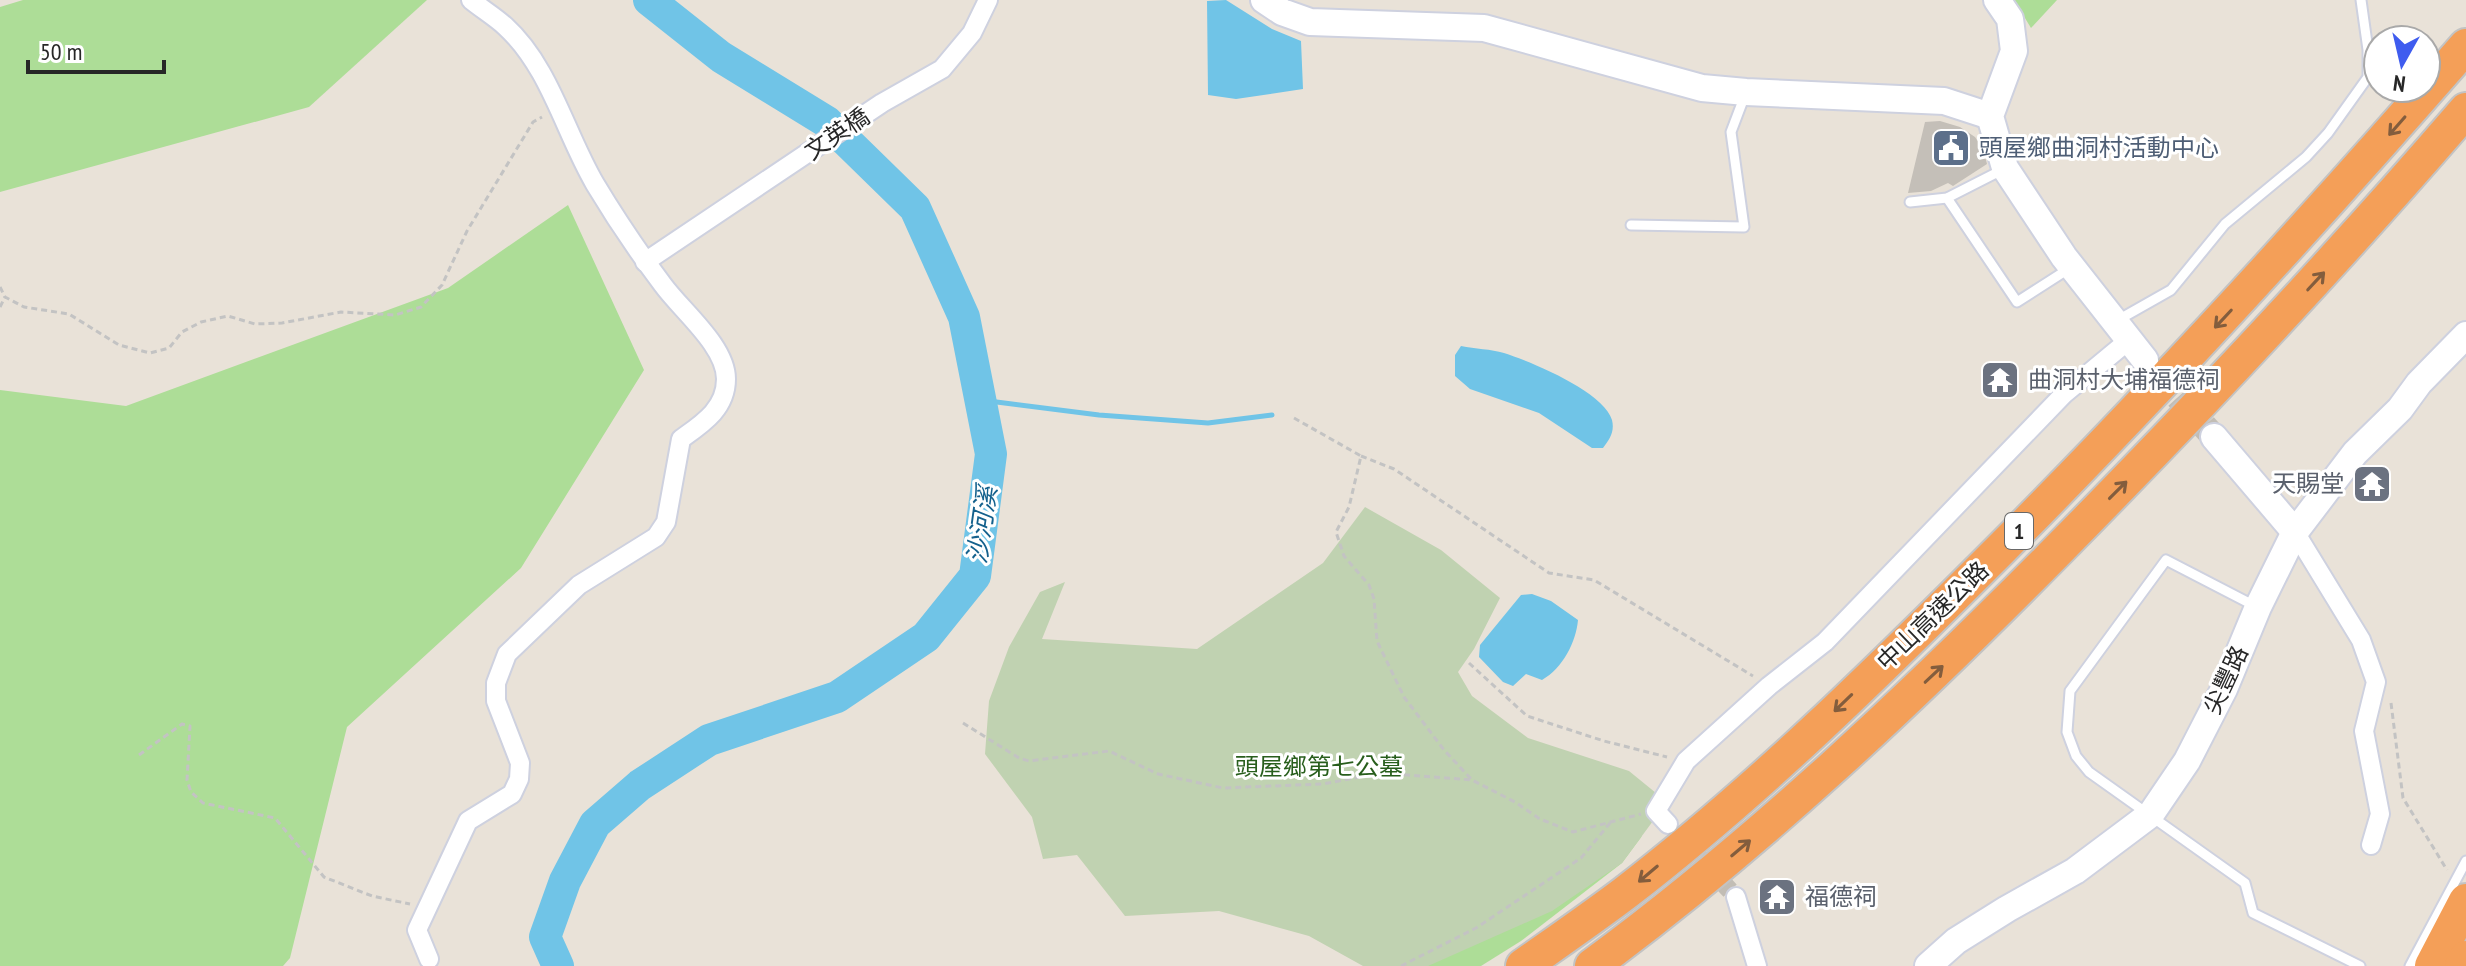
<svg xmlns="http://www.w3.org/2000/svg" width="2466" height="966" viewBox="0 0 2466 966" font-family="'PT Sans Narrow','Noto Sans TC',sans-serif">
  <rect width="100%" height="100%" fill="#e9e2d8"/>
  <g fill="#addd97">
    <path d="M23,0H427L309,107L0,192V7Z"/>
    <path d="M2014,0H2057L2031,28Z"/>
    <path d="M568,205L644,370L521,568L347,727L290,958L283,966H0V390L126,406L448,288Z"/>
    <path d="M1642,836L1622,863L1521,941L1481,966H1419Z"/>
  </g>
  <path fill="#c0d2b1" d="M1365,507L1441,550L1500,598L1474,649L1458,672L1472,696L1528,738L1629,771L1667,802L1622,863L1552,911L1428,966H1363L1309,936L1219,911L1125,916L1077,855L1043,859L1032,817L985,754L989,701L1009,647L1040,592L1065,582L1042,639L1197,649L1323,563Z"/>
  <g fill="#70c4e7">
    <path d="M1226,0L1272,29L1301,41L1303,89L1236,99L1208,95L1207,1Z"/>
    <path d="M1461,346C1475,349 1491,349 1504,353C1532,362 1604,392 1612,420C1615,432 1609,440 1603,448H1592L1539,413L1470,389L1455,376V355Z"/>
    <path d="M1532,594L1551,601L1578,620C1576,642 1563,668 1542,680L1526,674L1513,686L1503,682L1479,657L1480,645L1521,595Z"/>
  </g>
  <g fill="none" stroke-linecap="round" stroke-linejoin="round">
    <path stroke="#70c4e7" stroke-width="5" d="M981,400L1099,415L1208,423L1272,415"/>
    <path stroke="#70c4e7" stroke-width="32" d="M558,966L545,937L565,881L595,824L640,785L709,740L837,697L926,637L975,576L991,454L964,317L915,208L827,122L721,57L649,0"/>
  </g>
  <path fill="#c4bfb8" d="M1940,121L1960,127L1975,137L1983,149L1987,164L1953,186L1948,183L1931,191L1908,193L1925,122Z"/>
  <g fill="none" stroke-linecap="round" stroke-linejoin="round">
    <path stroke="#c2bdb5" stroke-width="18" stroke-dasharray="18 9" stroke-linecap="butt" d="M1681,838L1736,897"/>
    <path stroke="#c2bdb5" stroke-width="26" stroke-dasharray="26 13" stroke-linecap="butt" d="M2152,368L2214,437"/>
    <g stroke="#ced1df" stroke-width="13">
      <g id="lane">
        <path d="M1947,198L2017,302L2070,268"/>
        <path d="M1910,202L1947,198L2002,170"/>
        <path d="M1631,225L1744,227L1731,132L1745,95"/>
        <path d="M2118,320L2171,290L2225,224L2306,157L2328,133L2368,77V50L2361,0"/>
        <path d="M2255,606L2166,560L2070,691L2067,732L2076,756L2089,772L2245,883L2253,913L2360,966"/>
        <path d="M2410,966L2466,861"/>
      </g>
    </g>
    <g stroke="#ced1df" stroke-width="22">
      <g id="street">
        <path d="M645,262L882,103L942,69L972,33L988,0"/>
        <path d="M2295,532L2361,640L2376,682L2364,731L2380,814L2371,845"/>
        <path d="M1668,824L1656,811L1686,761L1769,686L1825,642L2064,394L2129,340"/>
        <path d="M1736,897L1757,966"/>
        <path d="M429,959L417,930L468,821L512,794L519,779L520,763L496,701V683L507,654L579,585L656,537L666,522L681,439C702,424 726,409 726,379C726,346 682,311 663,285C639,253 616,219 595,184C565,133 550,67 505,26C494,16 482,9 471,0"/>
      </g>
    </g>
    <g stroke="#ced1df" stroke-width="30">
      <g id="secondary">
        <path d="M1264,0L1282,12L1310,22L1484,28L1702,88L1746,92L1944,101L1990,116"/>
        <path d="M1997,0L2010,19L2014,51L1990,116L2005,168L2064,257L2145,360"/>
        <path d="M2214,437L2295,532"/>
        <path d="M1928,966L1956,941L2007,909L2075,871L2151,814L2187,761L2224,689L2258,607L2295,532L2355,453L2400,409L2419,383L2466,335"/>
      </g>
    </g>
    <g stroke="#c3c3c3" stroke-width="38">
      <g id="highway">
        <path d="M1523,966C1557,942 1592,918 1625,893C1760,789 1882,668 2002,548C2163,386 2316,218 2466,46"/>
        <path d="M1592,966C1761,841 1913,697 2060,548C2200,406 2336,261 2466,110"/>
        <path d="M2432,966L2466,901"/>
        <path d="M2462,966L2466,958"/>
      </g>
    </g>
    <g stroke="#c3c3c3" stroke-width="3" stroke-dasharray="6 4" stroke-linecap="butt">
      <path d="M0,287L5,297L24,307L69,314L119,345L150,353L169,348L182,332L201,322L228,316L255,324L282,323L341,312L395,315L421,307L442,285L467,231L533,122L542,117"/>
      <path d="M0,307L5,297"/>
      <path d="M1294,418L1361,456L1349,507L1336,532L1344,556L1369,585L1374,599L1377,641L1404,697L1444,750L1472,780"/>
      <path d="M1361,456L1394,469L1549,573L1594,580L1753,676"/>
      <path d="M1469,663L1527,716L1604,741L1667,757"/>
      <path d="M2391,703L2403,798L2447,870"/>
      <path d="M963,723L1019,758L1029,761L1109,751L1158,774L1223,788L1323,784L1381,773L1472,780L1515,802L1540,819L1573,832L1641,814"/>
      <path d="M139,755L182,724L190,726L187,780L191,792L203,803L275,818L324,877L372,896L410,904"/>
      <path d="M1401,966L1476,928L1581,858L1610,823"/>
    </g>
    <use href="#lane" stroke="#fff" stroke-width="9"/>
    <use href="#street" stroke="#fff" stroke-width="18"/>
    <use href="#secondary" stroke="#fff" stroke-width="26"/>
    <use href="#highway" stroke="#f49f58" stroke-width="34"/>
  </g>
  <defs><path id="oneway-shaft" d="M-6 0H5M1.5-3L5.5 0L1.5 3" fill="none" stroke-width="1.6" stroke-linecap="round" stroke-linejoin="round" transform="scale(2)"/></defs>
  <g stroke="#835d3d">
    <use href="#oneway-shaft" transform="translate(2397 126) rotate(131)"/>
    <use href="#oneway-shaft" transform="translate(2316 281) rotate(-47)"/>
    <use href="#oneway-shaft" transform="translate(2223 319) rotate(133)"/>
    <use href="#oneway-shaft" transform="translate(2118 490) rotate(-45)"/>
    <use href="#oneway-shaft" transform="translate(1934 674) rotate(-43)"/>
    <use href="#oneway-shaft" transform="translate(1843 703) rotate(136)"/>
    <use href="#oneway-shaft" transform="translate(1741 848) rotate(-40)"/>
    <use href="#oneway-shaft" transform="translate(1648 874) rotate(140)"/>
  </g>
  <defs>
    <g id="civic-square" transform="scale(2)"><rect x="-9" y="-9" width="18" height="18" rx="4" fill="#5c6f8a" stroke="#fff"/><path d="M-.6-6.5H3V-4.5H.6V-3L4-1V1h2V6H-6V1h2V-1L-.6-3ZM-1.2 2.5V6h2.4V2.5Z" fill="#fff"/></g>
    <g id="temple-square" transform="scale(2)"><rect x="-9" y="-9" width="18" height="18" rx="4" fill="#6b7280" stroke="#fff"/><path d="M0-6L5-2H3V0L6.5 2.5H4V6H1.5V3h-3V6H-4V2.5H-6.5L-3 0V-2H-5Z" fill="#fff"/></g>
  </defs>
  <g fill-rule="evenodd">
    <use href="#civic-square" x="1951" y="148"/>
    <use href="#temple-square" x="2000" y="380"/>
    <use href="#temple-square" x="2372" y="484"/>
    <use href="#temple-square" x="1777" y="897"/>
  </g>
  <g text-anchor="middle" stroke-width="6" stroke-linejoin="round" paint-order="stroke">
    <rect fill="#fff" stroke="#686868" stroke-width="2" x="2005" y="513" width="28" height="36" rx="6"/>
    <g font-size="22" font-weight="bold" fill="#272727">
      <text x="2019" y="539">1</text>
    </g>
    <g font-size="24" fill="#272727" stroke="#fff">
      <text transform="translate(837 134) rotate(-34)" y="8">文英橋</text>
      <text transform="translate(1933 616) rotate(-44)" y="8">中山高速公路</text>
      <text transform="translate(2226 680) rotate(-65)" y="8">尖豐路</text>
    </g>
    <g font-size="24" fill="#4e5e75" stroke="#fff" text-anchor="start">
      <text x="1979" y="156">頭屋鄉曲洞村活動中心</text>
    </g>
    <g font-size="24" fill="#5b616d" stroke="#fff" text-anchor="start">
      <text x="2028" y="388">曲洞村大埔福德祠</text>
      <text x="2344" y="492" text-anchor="end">天賜堂</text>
      <text x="1805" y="905">福德祠</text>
    </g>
    <g font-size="24" fill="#285e1c" stroke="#fff">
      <text x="1319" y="775">頭屋鄉第七公墓</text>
    </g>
    <g font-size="26" font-style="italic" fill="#14618d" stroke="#fff">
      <text transform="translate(982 525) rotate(-82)" y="9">沙河溪</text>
    </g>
  </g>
  <g transform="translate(2402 64) rotate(188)"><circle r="38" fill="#ffffff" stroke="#a9a9a9" stroke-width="2"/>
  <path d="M0-6L14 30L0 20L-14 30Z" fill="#3f5cef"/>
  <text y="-12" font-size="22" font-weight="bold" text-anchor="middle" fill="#272727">N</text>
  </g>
  <path d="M28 60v12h136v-12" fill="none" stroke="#272727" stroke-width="4"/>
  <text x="40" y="60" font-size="24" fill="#272727" stroke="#ffffff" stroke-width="6" paint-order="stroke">50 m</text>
</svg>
